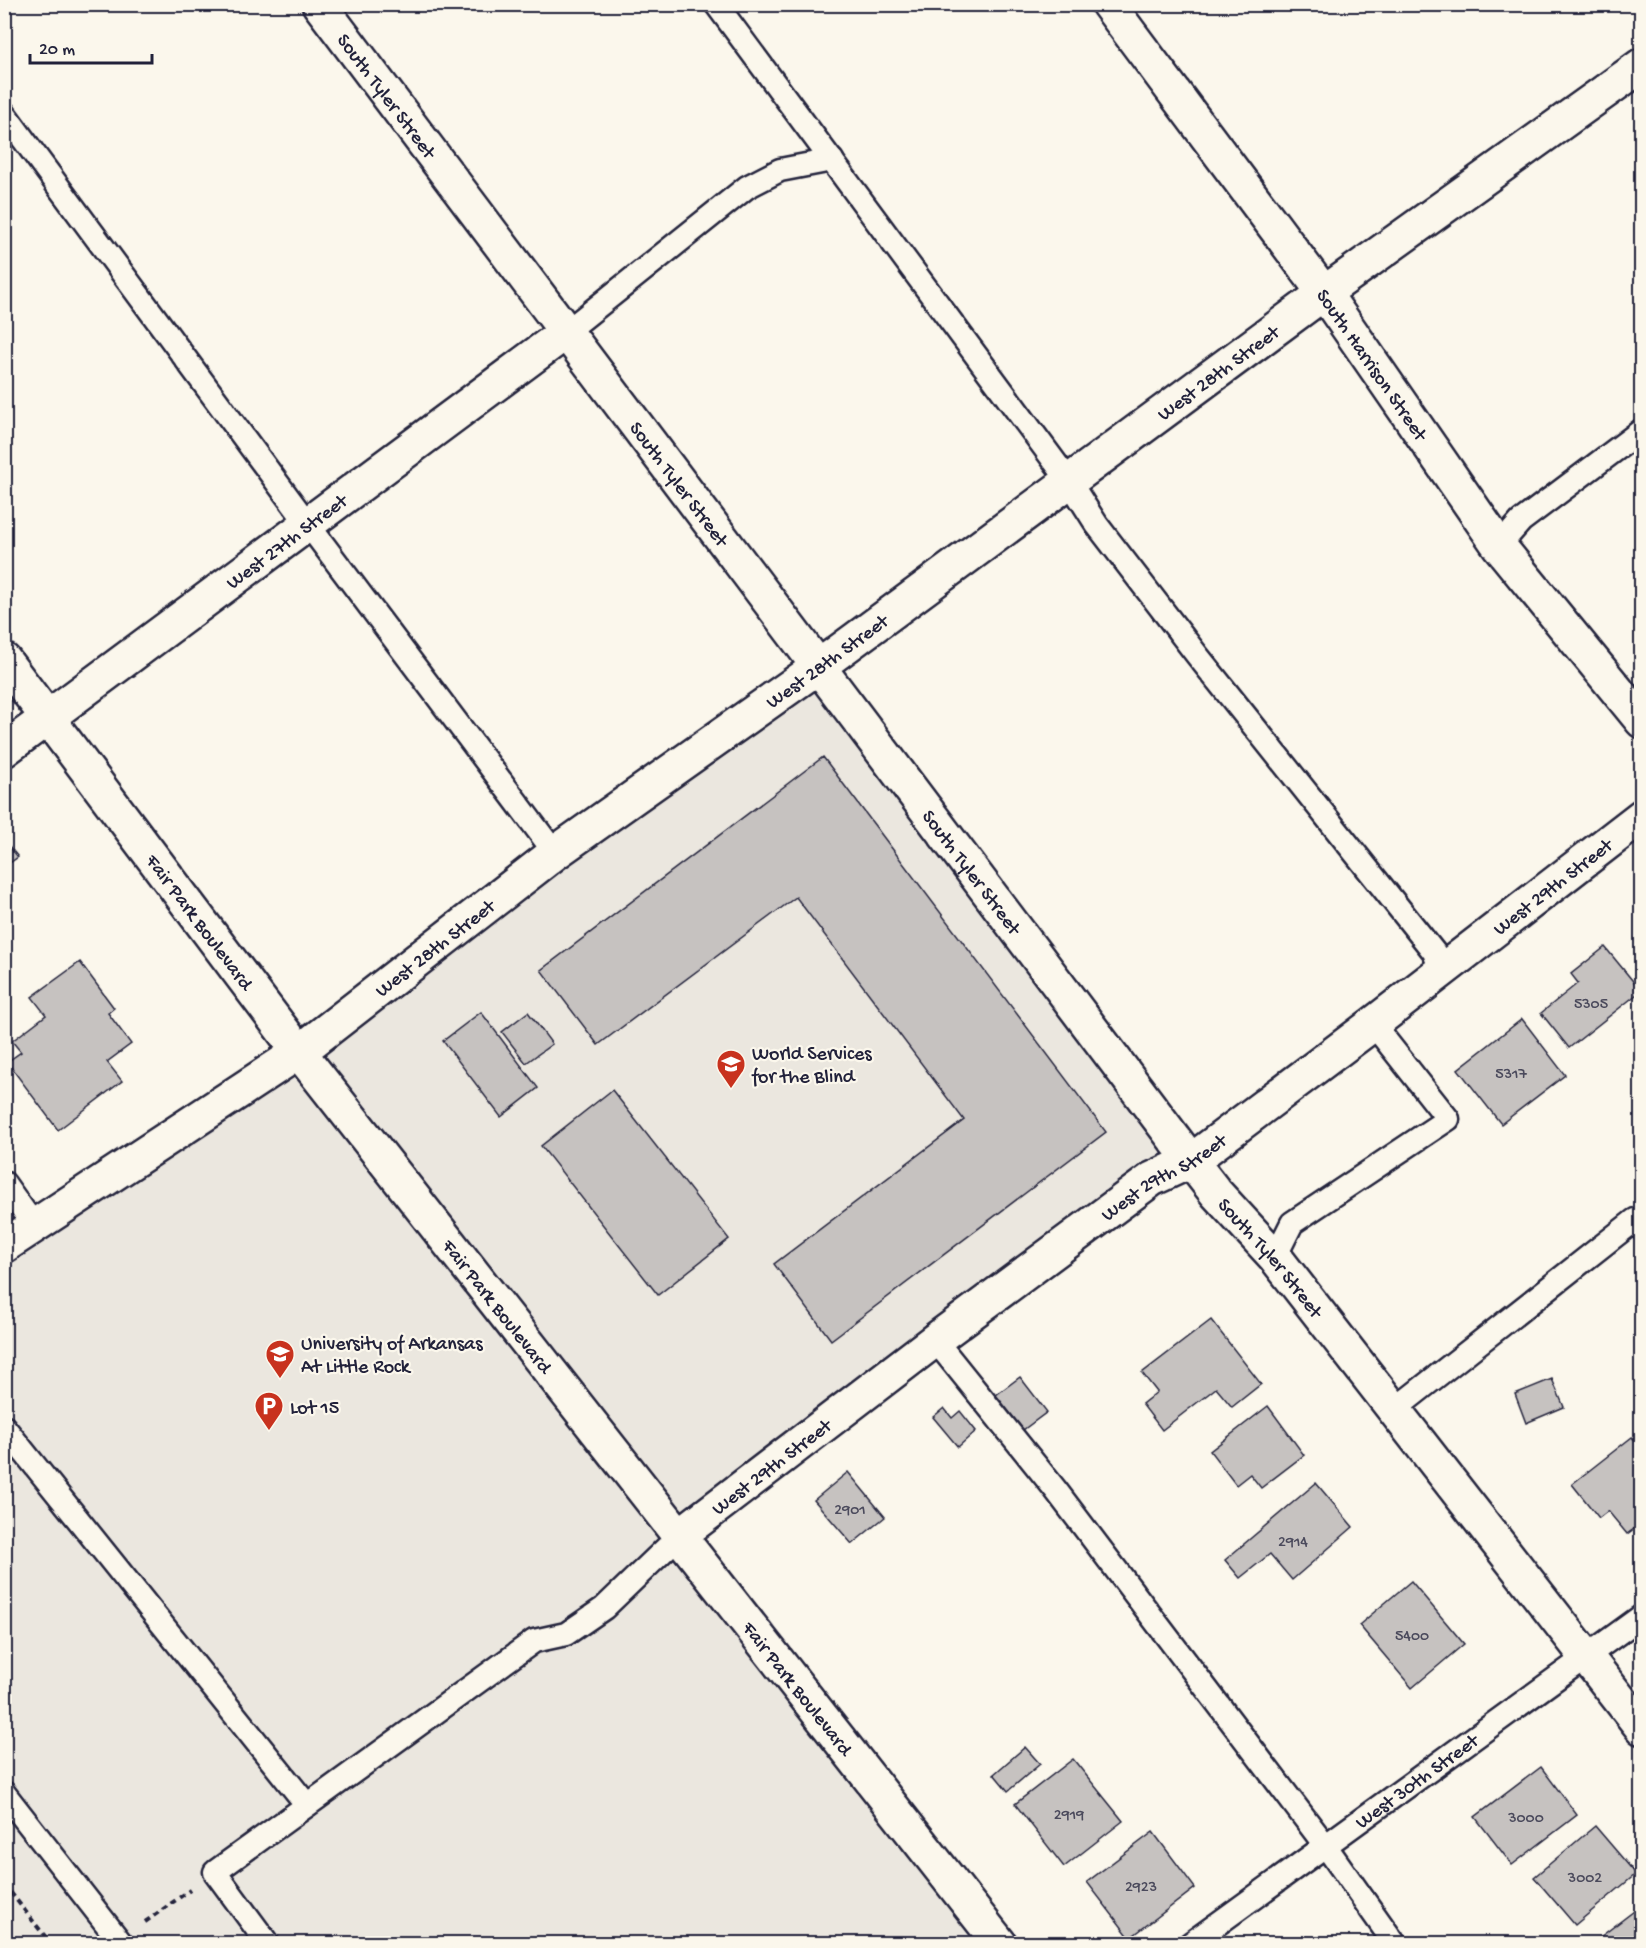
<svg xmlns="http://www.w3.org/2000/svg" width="1646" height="1948" viewBox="0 0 1646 1948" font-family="'Gochi Hand',sans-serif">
  <rect width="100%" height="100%" fill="#fbf7ec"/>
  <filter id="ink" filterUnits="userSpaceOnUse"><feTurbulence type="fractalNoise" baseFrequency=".0167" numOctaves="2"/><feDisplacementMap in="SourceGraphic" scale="12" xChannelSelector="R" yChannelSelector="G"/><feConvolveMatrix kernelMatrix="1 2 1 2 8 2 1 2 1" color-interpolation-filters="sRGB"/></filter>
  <g filter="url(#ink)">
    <path fill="#ebe7df" d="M818,667L1187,1158L680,1535L1000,1943H5L4,1254Z"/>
    <g fill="#c6c2c0" stroke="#22223b" stroke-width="1.5">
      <path d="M823,757L1106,1132L831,1340L774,1264L964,1120L796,897L598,1045L541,970Z"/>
      <path d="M4,840L18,857L4,867Z"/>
      <path d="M1605,947L1641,991L1569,1048L1541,1013L1578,983L1571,974Z"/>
      <path d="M80,962L114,1008L108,1013L131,1044L107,1062L122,1081L58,1130L7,1062L21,1052L12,1041L46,1015L32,997Z"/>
      <path d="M481,1012L538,1088L501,1117L443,1041Z"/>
      <path d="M528,1012L552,1044L526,1063L502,1032Z"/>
      <path d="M1522,1019L1565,1075L1501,1124L1458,1069Z"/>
      <path d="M612,1090L729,1239L658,1295L541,1146Z"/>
      <path d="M1211,1320L1261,1384L1232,1407L1216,1388L1162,1430L1142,1404L1157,1392L1142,1373Z"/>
      <path d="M1020,1377L1047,1412L1023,1430L996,1395Z"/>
      <path d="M1552,1379L1564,1407L1526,1423L1515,1394Z"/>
      <path d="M1268,1406L1304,1455L1261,1488L1250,1474L1236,1485L1210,1451Z"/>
      <path d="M944,1408L952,1418L960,1411L976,1431L958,1447L933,1417Z"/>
      <path d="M1632,1437L1642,1449V1523L1627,1534L1608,1511L1599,1518L1572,1484Z"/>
      <path d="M848,1472L885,1517L852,1544L814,1500Z"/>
      <path d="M1316,1483L1353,1527L1292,1580L1270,1554L1240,1578L1225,1560Z"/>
      <path d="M1411,1581L1464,1644L1412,1688L1359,1625Z"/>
      <path d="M1025,1747L1040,1764L1008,1791L994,1774Z"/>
      <path d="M1073,1759L1123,1821L1064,1867L1015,1804Z"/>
      <path d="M1541,1767L1577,1815L1512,1865L1475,1817Z"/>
      <path d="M1595,1826L1636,1874L1575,1925L1534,1877Z"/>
      <path d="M1153,1832L1195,1888L1130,1938L1087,1882Z"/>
      <path d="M1642,1905V1944H1591Z"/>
    </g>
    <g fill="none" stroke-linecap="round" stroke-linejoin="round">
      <g stroke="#22223b" stroke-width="27">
        <g id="lane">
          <path d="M716,4L1069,481L1097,525L1197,655L1434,952L1441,971"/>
          <path d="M4,113L307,523L555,853"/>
          <path d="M566,332L747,187L780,170L832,160"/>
          <path d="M1499,546L1521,521L1642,430"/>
          <path d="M4,1183L34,1225"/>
          <path d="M1275,1257L1292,1223L1448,1119L1373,1024"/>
          <path d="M935,1340L1055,1489L1325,1845L1395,1944"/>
          <path d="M1394,1410L1635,1220L1642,1229"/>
          <path d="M4,1427L307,1805"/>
          <path d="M4,1793L122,1944"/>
          <path d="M268,1944L215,1872L534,1641L566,1634L604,1608L680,1535"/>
          <path id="s1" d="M1190,1944L1642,1616"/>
        </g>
      </g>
      <g stroke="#22223b" stroke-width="38">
        <g id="street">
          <path id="s2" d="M319,4L1191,1161L1216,1193L1275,1257L1642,1728"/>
          <path id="s3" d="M1108,4L1324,293L1499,546L1642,721"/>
          <path id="s4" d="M4,750L566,332"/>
          <path id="s5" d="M299,1052L555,853L818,667L1324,293L1642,65"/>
        </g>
      </g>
      <g stroke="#22223b" stroke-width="38">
        <g id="secondary">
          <path id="s6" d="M4,660L299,1052L1000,1944"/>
          <path d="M4,1246L299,1052"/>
          <path id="s7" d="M680,1535L935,1340L1152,1179L1191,1161L1373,1024L1642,816"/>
        </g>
      </g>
      <g stroke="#22223b" stroke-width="4" stroke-dasharray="6 4.5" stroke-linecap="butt">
        <path d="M4,1884L51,1944"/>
        <path d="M145,1922L190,1890"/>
      </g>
      <use href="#lane" stroke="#fbf7ec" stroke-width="22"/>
      <use href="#street" stroke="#fbf7ec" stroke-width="33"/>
      <use href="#secondary" stroke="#fbf7ec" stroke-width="33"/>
    </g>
  </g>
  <defs>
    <g id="university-pin" transform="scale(1.5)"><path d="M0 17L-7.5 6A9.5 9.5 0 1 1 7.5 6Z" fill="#c8321e" stroke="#fbf7ec"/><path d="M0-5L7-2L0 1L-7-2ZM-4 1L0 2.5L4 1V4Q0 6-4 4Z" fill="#fff"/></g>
    <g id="parking-pin" transform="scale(1.5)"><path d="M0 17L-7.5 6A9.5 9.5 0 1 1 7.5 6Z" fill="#c8321e" stroke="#fbf7ec"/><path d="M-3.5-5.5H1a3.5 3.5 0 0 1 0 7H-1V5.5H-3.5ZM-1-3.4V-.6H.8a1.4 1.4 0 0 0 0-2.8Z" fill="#fff"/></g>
  </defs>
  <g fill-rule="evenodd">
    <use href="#university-pin" x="731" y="1064"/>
    <use href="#university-pin" x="280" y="1354"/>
    <use href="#parking-pin" x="269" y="1406"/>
  </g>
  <g text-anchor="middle" stroke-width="4.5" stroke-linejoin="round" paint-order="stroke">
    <g font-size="16" fill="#4b4a5c">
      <text x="1591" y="1008">5305</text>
      <text x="1511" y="1078">5317</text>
      <text x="850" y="1514">2901</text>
      <text x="1293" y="1546">2914</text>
      <text x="1412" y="1640">5400</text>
      <text x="1069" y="1819">2919</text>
      <text x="1526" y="1822">3000</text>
      <text x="1585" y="1882">3002</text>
      <text x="1141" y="1891">2923</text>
    </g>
    <g font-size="20" fill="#22223b" stroke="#fbf7ec">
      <text dy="7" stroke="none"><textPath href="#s2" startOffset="114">South Tyler Street</textPath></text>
      <text dy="7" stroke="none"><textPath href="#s3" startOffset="447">South Harrison Street</textPath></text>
      <text dy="7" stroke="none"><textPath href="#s5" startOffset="1143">West 28th Street</textPath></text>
      <text dy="7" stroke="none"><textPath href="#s2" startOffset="600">South Tyler Street</textPath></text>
      <text dy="7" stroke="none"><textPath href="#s4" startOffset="351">West 27th Street</textPath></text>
      <text dy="7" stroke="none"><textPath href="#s5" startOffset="657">West 28th Street</textPath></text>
      <text dy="7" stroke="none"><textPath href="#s2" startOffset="1086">South Tyler Street</textPath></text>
      <text dy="7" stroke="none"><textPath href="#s7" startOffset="1088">West 29th Street</textPath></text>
      <text dy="7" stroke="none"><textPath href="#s6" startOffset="327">Fair Park Boulevard</textPath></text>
      <text dy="7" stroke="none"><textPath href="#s5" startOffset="171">West 28th Street</textPath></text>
      <text dy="7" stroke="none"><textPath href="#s7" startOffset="602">West 29th Street</textPath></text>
      <text dy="7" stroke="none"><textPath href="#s2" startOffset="1574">South Tyler Street</textPath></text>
      <text dy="7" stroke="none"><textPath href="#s6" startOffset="813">Fair Park Boulevard</textPath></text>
      <text dy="7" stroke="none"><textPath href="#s7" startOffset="114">West 29th Street</textPath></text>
      <text dy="7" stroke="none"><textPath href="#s6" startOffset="1299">Fair Park Boulevard</textPath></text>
      <text dy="7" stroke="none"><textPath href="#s1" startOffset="279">West 30th Street</textPath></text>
    </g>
    <g font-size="20" fill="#22223b" stroke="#fbf7ec" text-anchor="start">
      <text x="752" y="1059">World Services<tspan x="752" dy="23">for the Blind</tspan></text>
      <text x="301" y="1349">University of Arkansas<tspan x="301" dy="23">At Little Rock</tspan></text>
      <text x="290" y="1413">Lot 15</text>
    </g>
  </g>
  <rect width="1646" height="1948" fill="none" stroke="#fbf7ec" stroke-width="24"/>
  <rect x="12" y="12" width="1622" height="1924" fill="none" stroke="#22223b" stroke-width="2" filter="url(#ink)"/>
  <path d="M30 54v9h122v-9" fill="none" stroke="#22223b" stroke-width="3"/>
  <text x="39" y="54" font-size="18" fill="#22223b" stroke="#fbf7ec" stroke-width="4.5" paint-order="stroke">20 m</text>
</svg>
